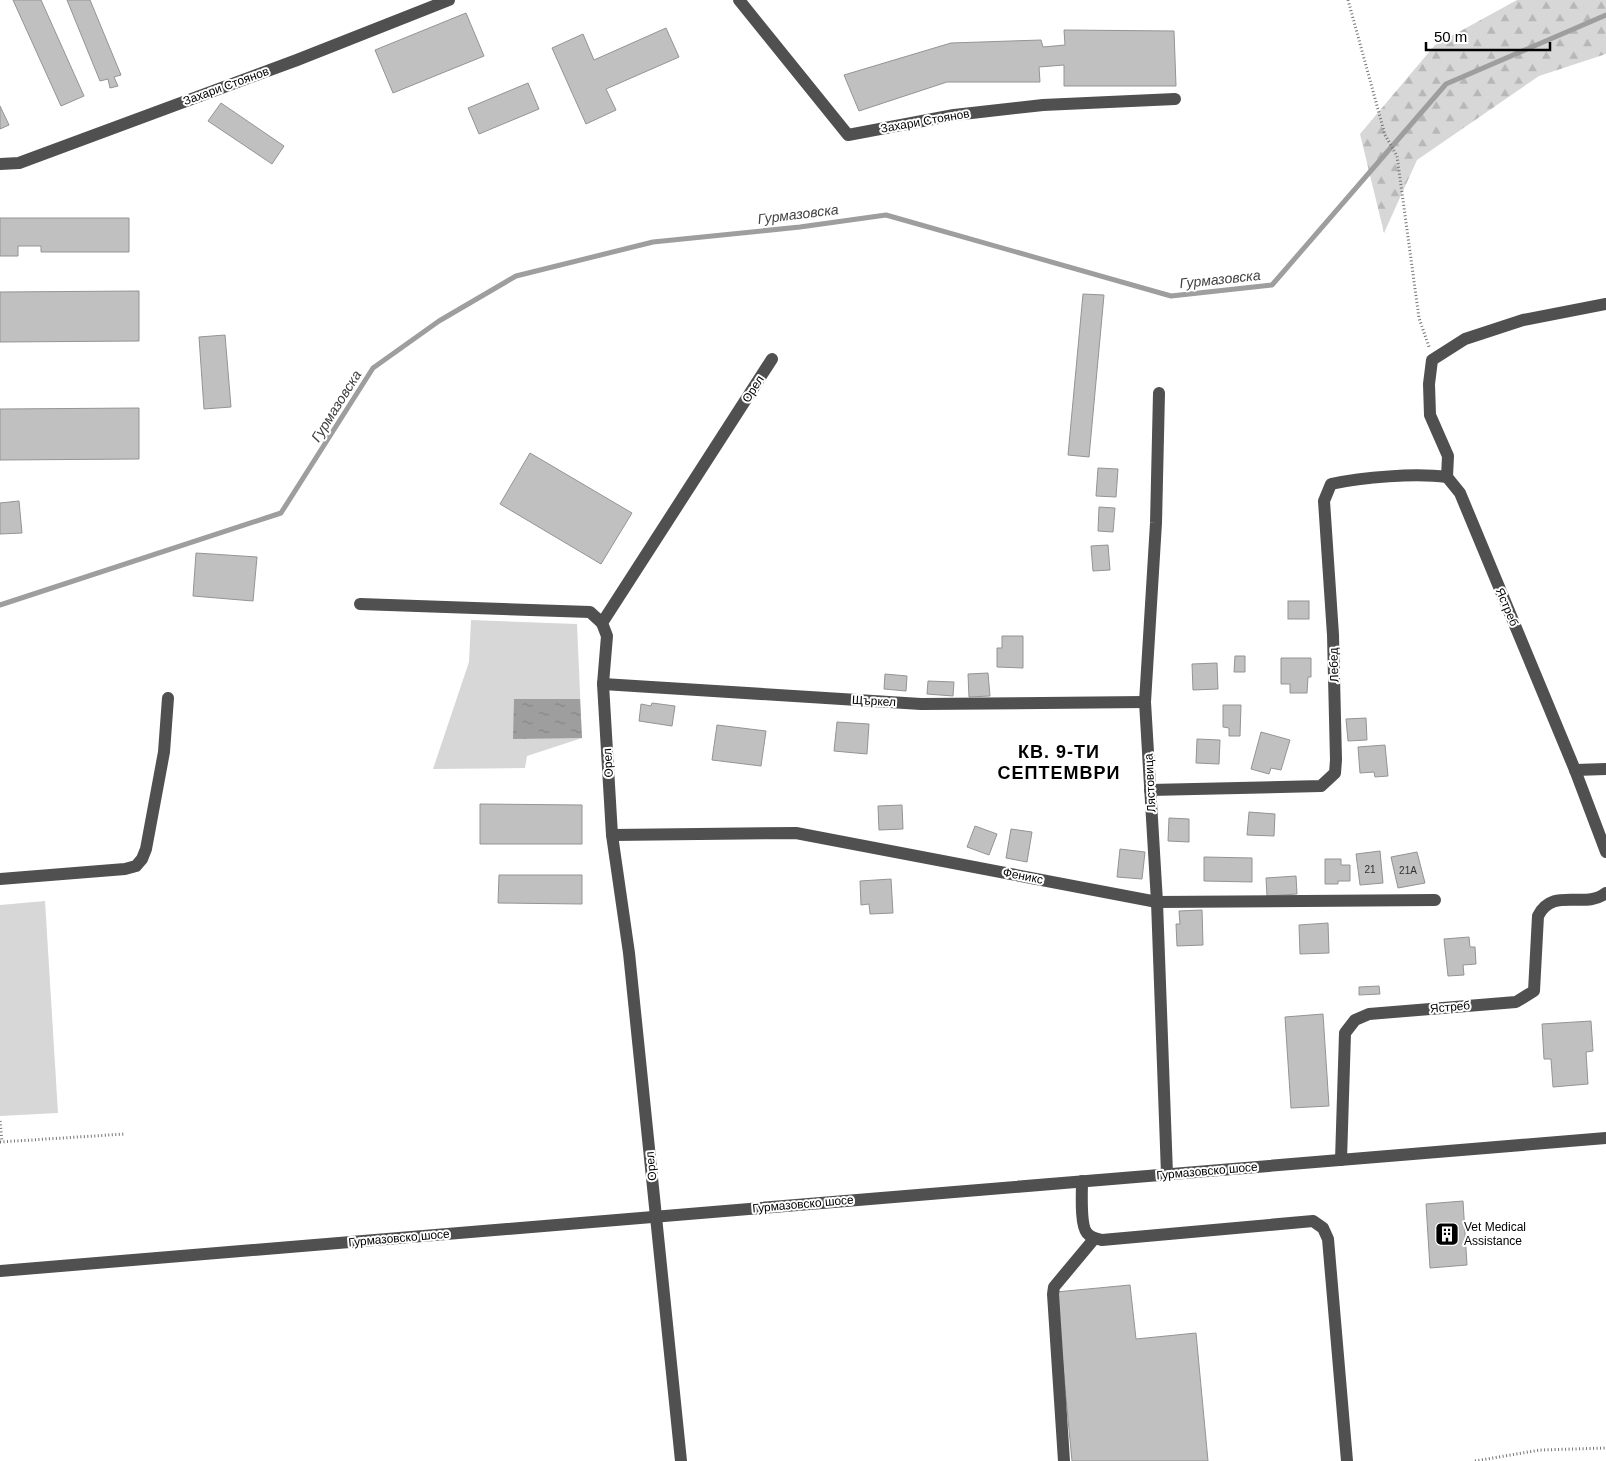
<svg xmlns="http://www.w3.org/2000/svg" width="1606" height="1461" viewBox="0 0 1606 1461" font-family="Arial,sans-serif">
  <defs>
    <pattern id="forest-firs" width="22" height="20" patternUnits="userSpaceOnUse" patternTransform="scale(1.25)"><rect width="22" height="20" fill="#d7d7d7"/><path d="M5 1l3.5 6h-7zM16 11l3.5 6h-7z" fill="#b7b7b7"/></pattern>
    <pattern id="water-ripples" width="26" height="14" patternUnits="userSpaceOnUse" patternTransform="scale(1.25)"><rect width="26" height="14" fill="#9e9e9e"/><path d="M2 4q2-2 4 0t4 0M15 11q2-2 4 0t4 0" fill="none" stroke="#868686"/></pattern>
  </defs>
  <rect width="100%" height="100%" fill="#fff"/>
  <path fill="url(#forest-firs)" d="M1517,0H1606V54L1539,76L1417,160L1384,233L1360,134L1435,45Z"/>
  <g fill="#d7d7d7">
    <path d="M471,620L577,624L582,738L527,756L525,768L433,769L469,662Z"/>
    <path d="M45,901L58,1113L0,1116V905Z"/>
  </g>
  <path fill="url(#water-ripples)" d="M514,699H580L582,738L513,739Z"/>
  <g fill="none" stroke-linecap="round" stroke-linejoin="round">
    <path stroke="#9e9e9e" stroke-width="5" d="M0,605L281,513L373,368L439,321L516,276L653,242L800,227L886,215L1171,296L1272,285L1446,84L1606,15"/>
  </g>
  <g fill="#c0c0c0" stroke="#949494">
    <path d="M13,0H41L84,96L61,106Z"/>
    <path d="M67,0H90L121,75L114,77L118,86L110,88L108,79L100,81Z"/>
    <path d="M466,13L484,56L393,93L375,50Z"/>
    <path d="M666,28L679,57L606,89L616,110L586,124L552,48L583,34L594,60Z"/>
    <path d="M1064,30L1174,31L1176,86H1064V65L1039,67L1040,82H947L859,111L844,75L951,43L1041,40L1043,47L1065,45Z"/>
    <path d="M528,83L539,109L479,134L468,108Z"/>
    <path d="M221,103L284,146L272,164L208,121Z"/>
    <path d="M0,106L9,125L0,129Z"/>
    <path d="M0,218H129V252H41V246H18V256H0Z"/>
    <path d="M139,291V341L0,342V292Z"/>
    <path d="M1083,294L1104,295L1089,457L1068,455Z"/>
    <path d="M225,335L231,407L204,409L199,337Z"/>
    <path d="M139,408V459L0,460V409Z"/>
    <path d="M530,453L632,513L601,564L500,504Z"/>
    <path d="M1098,468L1118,469L1116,497L1096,496Z"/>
    <path d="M19,501L22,533L0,534V503Z"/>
    <path d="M1099,507L1115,508L1113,532L1098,531Z"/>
    <path d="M1108,545L1110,570L1093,571L1091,546Z"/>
    <path d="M196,553L257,557L253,601L193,596Z"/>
    <rect x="1288" y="601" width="21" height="18"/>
    <path d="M1002,636H1023V668L997,667V648H1002Z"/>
    <path d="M1235,656H1245V672H1234Z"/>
    <path d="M1281,658H1311V677H1308L1307,693H1290V684H1281Z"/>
    <path d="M1217,663L1218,689L1193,690L1192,664Z"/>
    <path d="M988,673L990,696L969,697L968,674Z"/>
    <path d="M885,674L907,676L906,691L884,689Z"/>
    <path d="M928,681L954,682L953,696L927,694Z"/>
    <path d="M652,703L675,706L672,726L639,721L641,704L651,706Z"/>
    <path d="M1223,705H1241L1240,736H1229V728L1223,727Z"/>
    <path d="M1366,718L1367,740L1348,741L1346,719Z"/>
    <path d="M837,722L869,724L867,754L834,751Z"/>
    <path d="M717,725L766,731L761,766L712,760Z"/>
    <path d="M1261,732L1290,740L1281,770L1271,768L1269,774L1251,769Z"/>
    <path d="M1197,739L1220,740L1219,764L1196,763Z"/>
    <path d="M1385,745L1388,776L1375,777L1374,772L1360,773L1358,747Z"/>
    <path d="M480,804L582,805V844H480Z"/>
    <path d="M902,805L903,829L879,830L878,806Z"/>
    <path d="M1249,812L1275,814L1274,836L1247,835Z"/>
    <path d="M1169,818L1189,819V842L1168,841Z"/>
    <path d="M975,826L997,834L989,855L967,847Z"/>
    <path d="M1011,829L1032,832L1027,862L1006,858Z"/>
    <path d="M1120,849L1145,852L1142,879L1117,877Z"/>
    <path d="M1380,851L1383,883L1360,885L1356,854Z"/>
    <path d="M1417,852L1425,883L1398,888L1391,857Z"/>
    <path d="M1204,857L1252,858V882L1204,881Z"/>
    <path d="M1325,859H1341V865H1350V881H1338V884H1325Z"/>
    <path d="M499,875H582V904L498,903Z"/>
    <path d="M1296,876L1297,894L1267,896L1266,878Z"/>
    <path d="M891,879L893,913L870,914L869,904L861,905L860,881Z"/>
    <path d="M1202,910L1203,945L1177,946L1176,924H1180L1179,911Z"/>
    <path d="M1328,923L1329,953L1300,954L1299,925Z"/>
    <path d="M1469,937L1470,947H1475L1476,964L1463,965L1464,975L1448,976L1444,939Z"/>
    <path d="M1379,986L1380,994L1359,995V987Z"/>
    <path d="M1323,1014L1329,1106L1291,1108L1285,1017Z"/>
    <path d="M1591,1021L1593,1051L1586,1052L1588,1084L1553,1087L1551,1059H1544L1542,1024Z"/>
    <path d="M1463,1201L1467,1265L1430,1268L1426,1204Z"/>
    <path d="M1130,1285L1136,1339L1196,1333L1208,1461H1072L1056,1292Z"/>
  </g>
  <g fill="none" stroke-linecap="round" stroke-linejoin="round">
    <g stroke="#727272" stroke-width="3" stroke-dasharray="1 2.5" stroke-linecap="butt">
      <path d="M1348,0L1385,135L1397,156L1419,318L1429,347"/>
      <path d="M0,1121L2,1142"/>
      <path d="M0,1142L125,1134"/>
      <path d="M1475,1461L1540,1450L1606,1448"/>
    </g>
    <g stroke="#505050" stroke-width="12">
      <path d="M739,0L848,135L954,115L1043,105L1175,99"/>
      <path d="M0,164L19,163L297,60L449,0"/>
      <path d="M1159,393L1156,523L1145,702L1157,902L1167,1174"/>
      <path d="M1447,477L1460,493L1575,770L1606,852"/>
      <path d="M1447,477L1448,456L1430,415L1429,384L1432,360L1465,339L1523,320L1606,304"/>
      <path d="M360,604L590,612L602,623"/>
      <path d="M603,684L921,704L1145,702"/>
      <path d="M1575,770L1606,769"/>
      <path d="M1150,790L1321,786L1335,773L1336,760L1333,635L1324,501L1331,484C1363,477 1415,473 1447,477"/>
      <path d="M612,835L796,833L1157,902L1435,900"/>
      <path d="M0,879L125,869L136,866L142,859L146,849L164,752L168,698"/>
      <path d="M1341,1160L1345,1033L1355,1020L1369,1014L1516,1002L1534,991L1538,916C1553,886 1585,910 1606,893"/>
      <path d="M1082,1181C1082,1193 1080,1225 1087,1233C1091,1238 1097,1239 1102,1240L1313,1221L1323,1228L1328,1239L1347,1461"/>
      <path d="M0,1271L1606,1138"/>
      <path d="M681,1461L629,953L612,835L603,684L607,636L602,623L772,359"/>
      <path d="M1064,1461L1053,1294L1054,1287L1094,1239"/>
    </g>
  </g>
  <defs>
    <g id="building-square" transform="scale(1.25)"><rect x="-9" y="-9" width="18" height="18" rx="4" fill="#000" stroke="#fff"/><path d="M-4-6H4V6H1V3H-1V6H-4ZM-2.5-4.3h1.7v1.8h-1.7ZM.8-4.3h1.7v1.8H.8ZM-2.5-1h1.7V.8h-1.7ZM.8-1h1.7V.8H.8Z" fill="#fff"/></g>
  </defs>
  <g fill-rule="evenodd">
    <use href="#building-square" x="1447" y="1234"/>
  </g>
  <g text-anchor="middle" stroke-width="4" stroke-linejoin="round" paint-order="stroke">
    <g font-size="10" fill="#303030">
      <text x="1370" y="873">21</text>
      <text x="1408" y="874">21A</text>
    </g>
    <g font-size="12" fill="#000" stroke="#fff">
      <text transform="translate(226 86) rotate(-20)" y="4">Захари Стоянов</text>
      <text transform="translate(925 121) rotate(-10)" y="4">Захари Стоянов</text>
      <text transform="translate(753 389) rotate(-57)" y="4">Орел</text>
      <text transform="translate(1507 607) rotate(67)" y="4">Ястреб</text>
      <text transform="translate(1334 665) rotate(-92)" y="4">Лебед</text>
      <text transform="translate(874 701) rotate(3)" y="4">Щъркел</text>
      <text transform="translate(608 763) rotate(-94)" y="4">Орел</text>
      <text transform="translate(1150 783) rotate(-93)" y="4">Лястовица</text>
      <text transform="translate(1023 876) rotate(11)" y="4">Феникс</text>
      <text transform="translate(1450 1007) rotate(-5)" y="4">Ястреб</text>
      <text transform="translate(651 1166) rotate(-96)" y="4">Орел</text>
      <text transform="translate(1207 1171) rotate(-5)" y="4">Гурмазовско шосе</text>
      <text transform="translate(803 1204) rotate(-5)" y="4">Гурмазовско шосе</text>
      <text transform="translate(399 1238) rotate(-5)" y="4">Гурмазовско шосе</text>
    </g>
    <g font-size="12" fill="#000" stroke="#fff" text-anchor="start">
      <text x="1464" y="1231">Vet Medical<tspan x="1464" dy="14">Assistance</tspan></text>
    </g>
    <g font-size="14" font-style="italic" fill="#3f3f3f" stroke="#fff">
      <text transform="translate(798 214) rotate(-7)" y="5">Гурмазовска</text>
      <text transform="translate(1220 279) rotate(-6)" y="5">Гурмазовска</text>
      <text transform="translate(336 406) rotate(-58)" y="5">Гурмазовска</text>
    </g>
    <g font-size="18" font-weight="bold" letter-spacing="1" fill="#000" stroke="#fff">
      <text x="1059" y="758">КВ. 9-ТИ<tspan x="1059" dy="21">СЕПТЕМВРИ</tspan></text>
    </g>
  </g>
  <path d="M1426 42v8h124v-8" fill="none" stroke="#000000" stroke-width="2.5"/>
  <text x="1434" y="42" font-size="15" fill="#000000" stroke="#ffffff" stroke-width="4" paint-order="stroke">50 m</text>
</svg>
